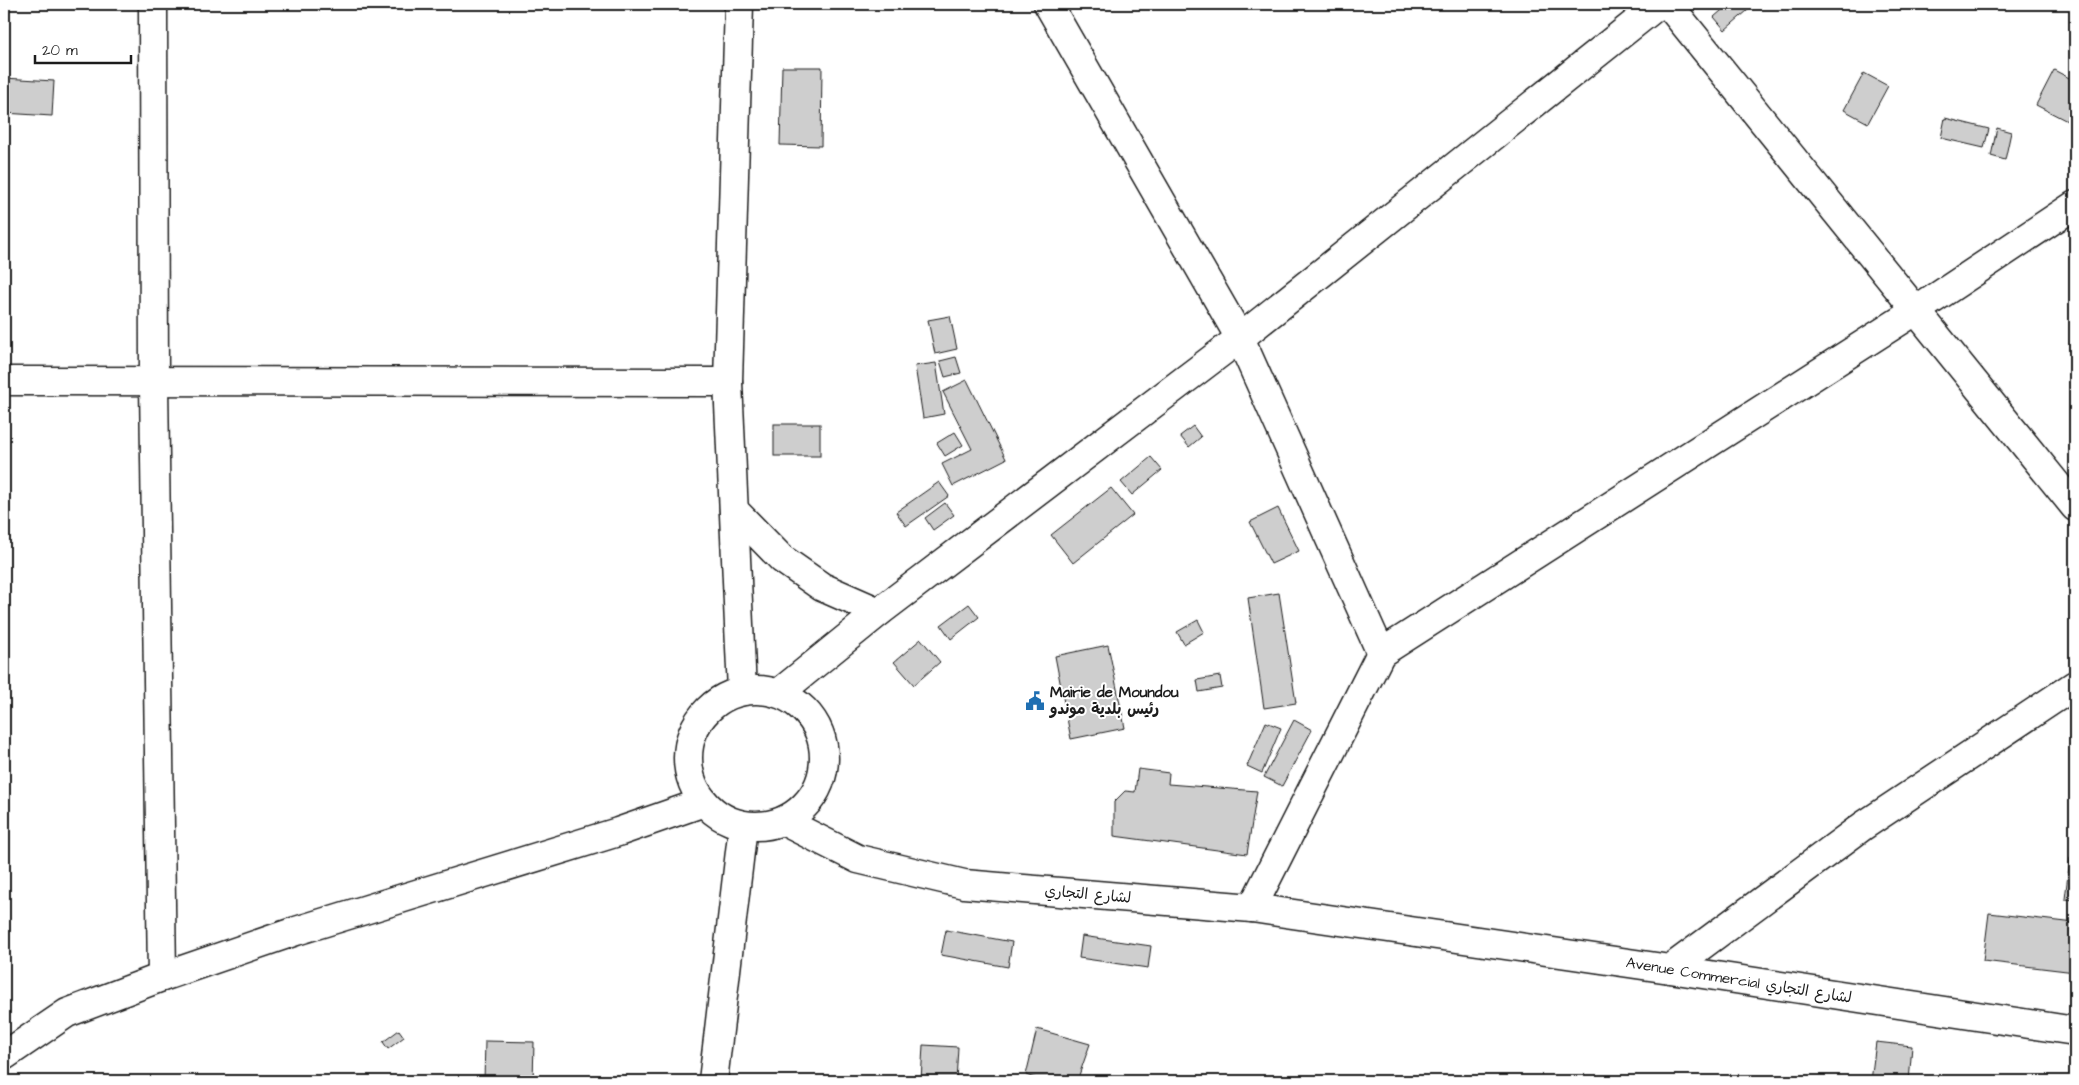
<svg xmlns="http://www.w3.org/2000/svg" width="2079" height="1085" viewBox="0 0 2079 1085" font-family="'Architects Daughter','Playpen Sans Arabic',sans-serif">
  <rect width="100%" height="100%" fill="#fff"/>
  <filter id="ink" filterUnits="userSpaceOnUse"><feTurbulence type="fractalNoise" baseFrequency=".02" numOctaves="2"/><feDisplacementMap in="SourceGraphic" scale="10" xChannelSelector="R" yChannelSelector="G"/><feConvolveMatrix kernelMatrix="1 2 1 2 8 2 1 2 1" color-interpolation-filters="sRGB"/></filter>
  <g filter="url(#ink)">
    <g fill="#cecece" stroke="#1c1c1c">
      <path d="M1729,4H1755L1725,30L1714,17Z"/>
      <path d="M782,67H822L821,146L780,145Z"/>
      <path d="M2054,70L2075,81V125L2036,105Z"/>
      <path d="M1864,73L1888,86L1868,123L1844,110Z"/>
      <path d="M4,78L54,81L52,116L4,113Z"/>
      <path d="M1945,118L1989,129L1984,148L1941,138Z"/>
      <path d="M1997,128L2011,132L2005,160L1991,156Z"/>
      <path d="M950,316L957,349L935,354L928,320Z"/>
      <path d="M956,357L961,373L945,377L940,361Z"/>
      <path d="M936,363L944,414L923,418L915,366Z"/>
      <path d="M967,380L1006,459L953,486L942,464L972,449L943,392Z"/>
      <rect x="774" y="424" width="46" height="32"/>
      <path d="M1193,426L1201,437L1189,447L1180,436Z"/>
      <path d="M955,432L963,445L945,456L937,443Z"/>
      <path d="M1151,457L1162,470L1132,495L1121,482Z"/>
      <path d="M939,482L949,496L906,526L896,512Z"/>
      <path d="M1111,488L1133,515L1073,563L1051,535Z"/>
      <path d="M945,503L954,515L933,530L925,518Z"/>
      <path d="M1278,508L1299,551L1271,564L1250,522Z"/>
      <path d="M1279,593L1296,703L1264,708L1248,598Z"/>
      <path d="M969,604L979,617L951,639L941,625Z"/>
      <path d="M1198,620L1204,632L1184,644L1177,632Z"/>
      <path d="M921,639L940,662L914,685L894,662Z"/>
      <path d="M1108,645L1125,728L1071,739L1055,656Z"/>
      <path d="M1220,676L1222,688L1199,692L1197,680Z"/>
      <path d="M1294,720L1312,730L1282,786L1264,777Z"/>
      <path d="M1266,722L1281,728L1262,773L1247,766Z"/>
      <path d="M1138,769L1169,773L1168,784L1257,791L1247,854L1114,836V802L1125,791L1135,792Z"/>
      <path d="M2070,858H2075V900L2065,899Z"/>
      <path d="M1989,913L2075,923V972L1983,961Z"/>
      <path d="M946,930L1012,942L1008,967L941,955Z"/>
      <path d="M1082,936L1151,946L1148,968L1079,958Z"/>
      <path d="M1037,1029L1090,1044L1077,1081H1043L1026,1075Z"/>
      <path d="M399,1030L404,1037L388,1049L383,1042Z"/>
      <path d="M485,1041L534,1042L533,1081H484Z"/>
      <path d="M1876,1042L1912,1046L1909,1081H1871Z"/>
      <path d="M923,1045L958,1047L956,1081H921Z"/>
    </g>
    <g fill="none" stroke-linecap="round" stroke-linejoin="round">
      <g stroke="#1c1c1c" stroke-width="31">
        <g id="minor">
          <path d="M153,4L154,383L162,977"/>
          <path d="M739,4L728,382L742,691"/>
          <path d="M1048,4L1240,338L1381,653"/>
          <path d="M1668,4L2075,507"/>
          <path d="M4,381L728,382"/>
          <path d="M734,510L782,559L822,587L879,612"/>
          <circle cx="756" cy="758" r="68"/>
          <path d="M779,693L879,612L1240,338L1659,4"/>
          <path d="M783,821L858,859L964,884L1252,908L1670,969L2075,1031"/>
          <path d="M1252,908L1381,653L1917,310L2075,205"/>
          <path d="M1670,969L1863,826L2075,685"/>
          <path d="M4,1056L67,1013L162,977L296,931L618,832L704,802"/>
          <path d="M713,1081L743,826"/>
        </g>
      </g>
      <use href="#minor" stroke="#fff" stroke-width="28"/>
    </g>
  </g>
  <defs>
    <g id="civic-bare" transform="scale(1.5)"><path d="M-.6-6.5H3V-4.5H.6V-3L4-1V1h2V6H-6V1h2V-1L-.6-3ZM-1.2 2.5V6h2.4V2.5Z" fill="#1f6fb2" stroke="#fff" stroke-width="2.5" paint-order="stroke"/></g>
  </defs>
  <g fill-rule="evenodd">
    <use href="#civic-bare" x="1035" y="701"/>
  </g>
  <g text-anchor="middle" stroke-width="4" stroke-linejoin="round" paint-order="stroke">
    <g font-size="15" font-weight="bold" fill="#1c1c1c" stroke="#fff" text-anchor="start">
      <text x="1050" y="697">Mairie de Moundou<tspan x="1050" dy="17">رئيس بلدية موندو</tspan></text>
    </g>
    <g font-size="15" fill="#1c1c1c" stroke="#fff">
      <text transform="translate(1088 894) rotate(5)" y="5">لشارع التجاري</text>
      <text transform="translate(1739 980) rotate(9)" y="5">Avenue Commercial لشارع التجاري</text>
    </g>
  </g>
  <rect width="2079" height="1085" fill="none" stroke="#fff" stroke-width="20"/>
  <rect x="10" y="10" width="2059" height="1065" fill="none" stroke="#1c1c1c" stroke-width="2" filter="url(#ink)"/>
  <path d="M35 55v8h96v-8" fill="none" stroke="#1c1c1c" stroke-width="2.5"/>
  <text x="42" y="55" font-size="15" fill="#1c1c1c" stroke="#ffffff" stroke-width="4" paint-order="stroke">20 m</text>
</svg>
